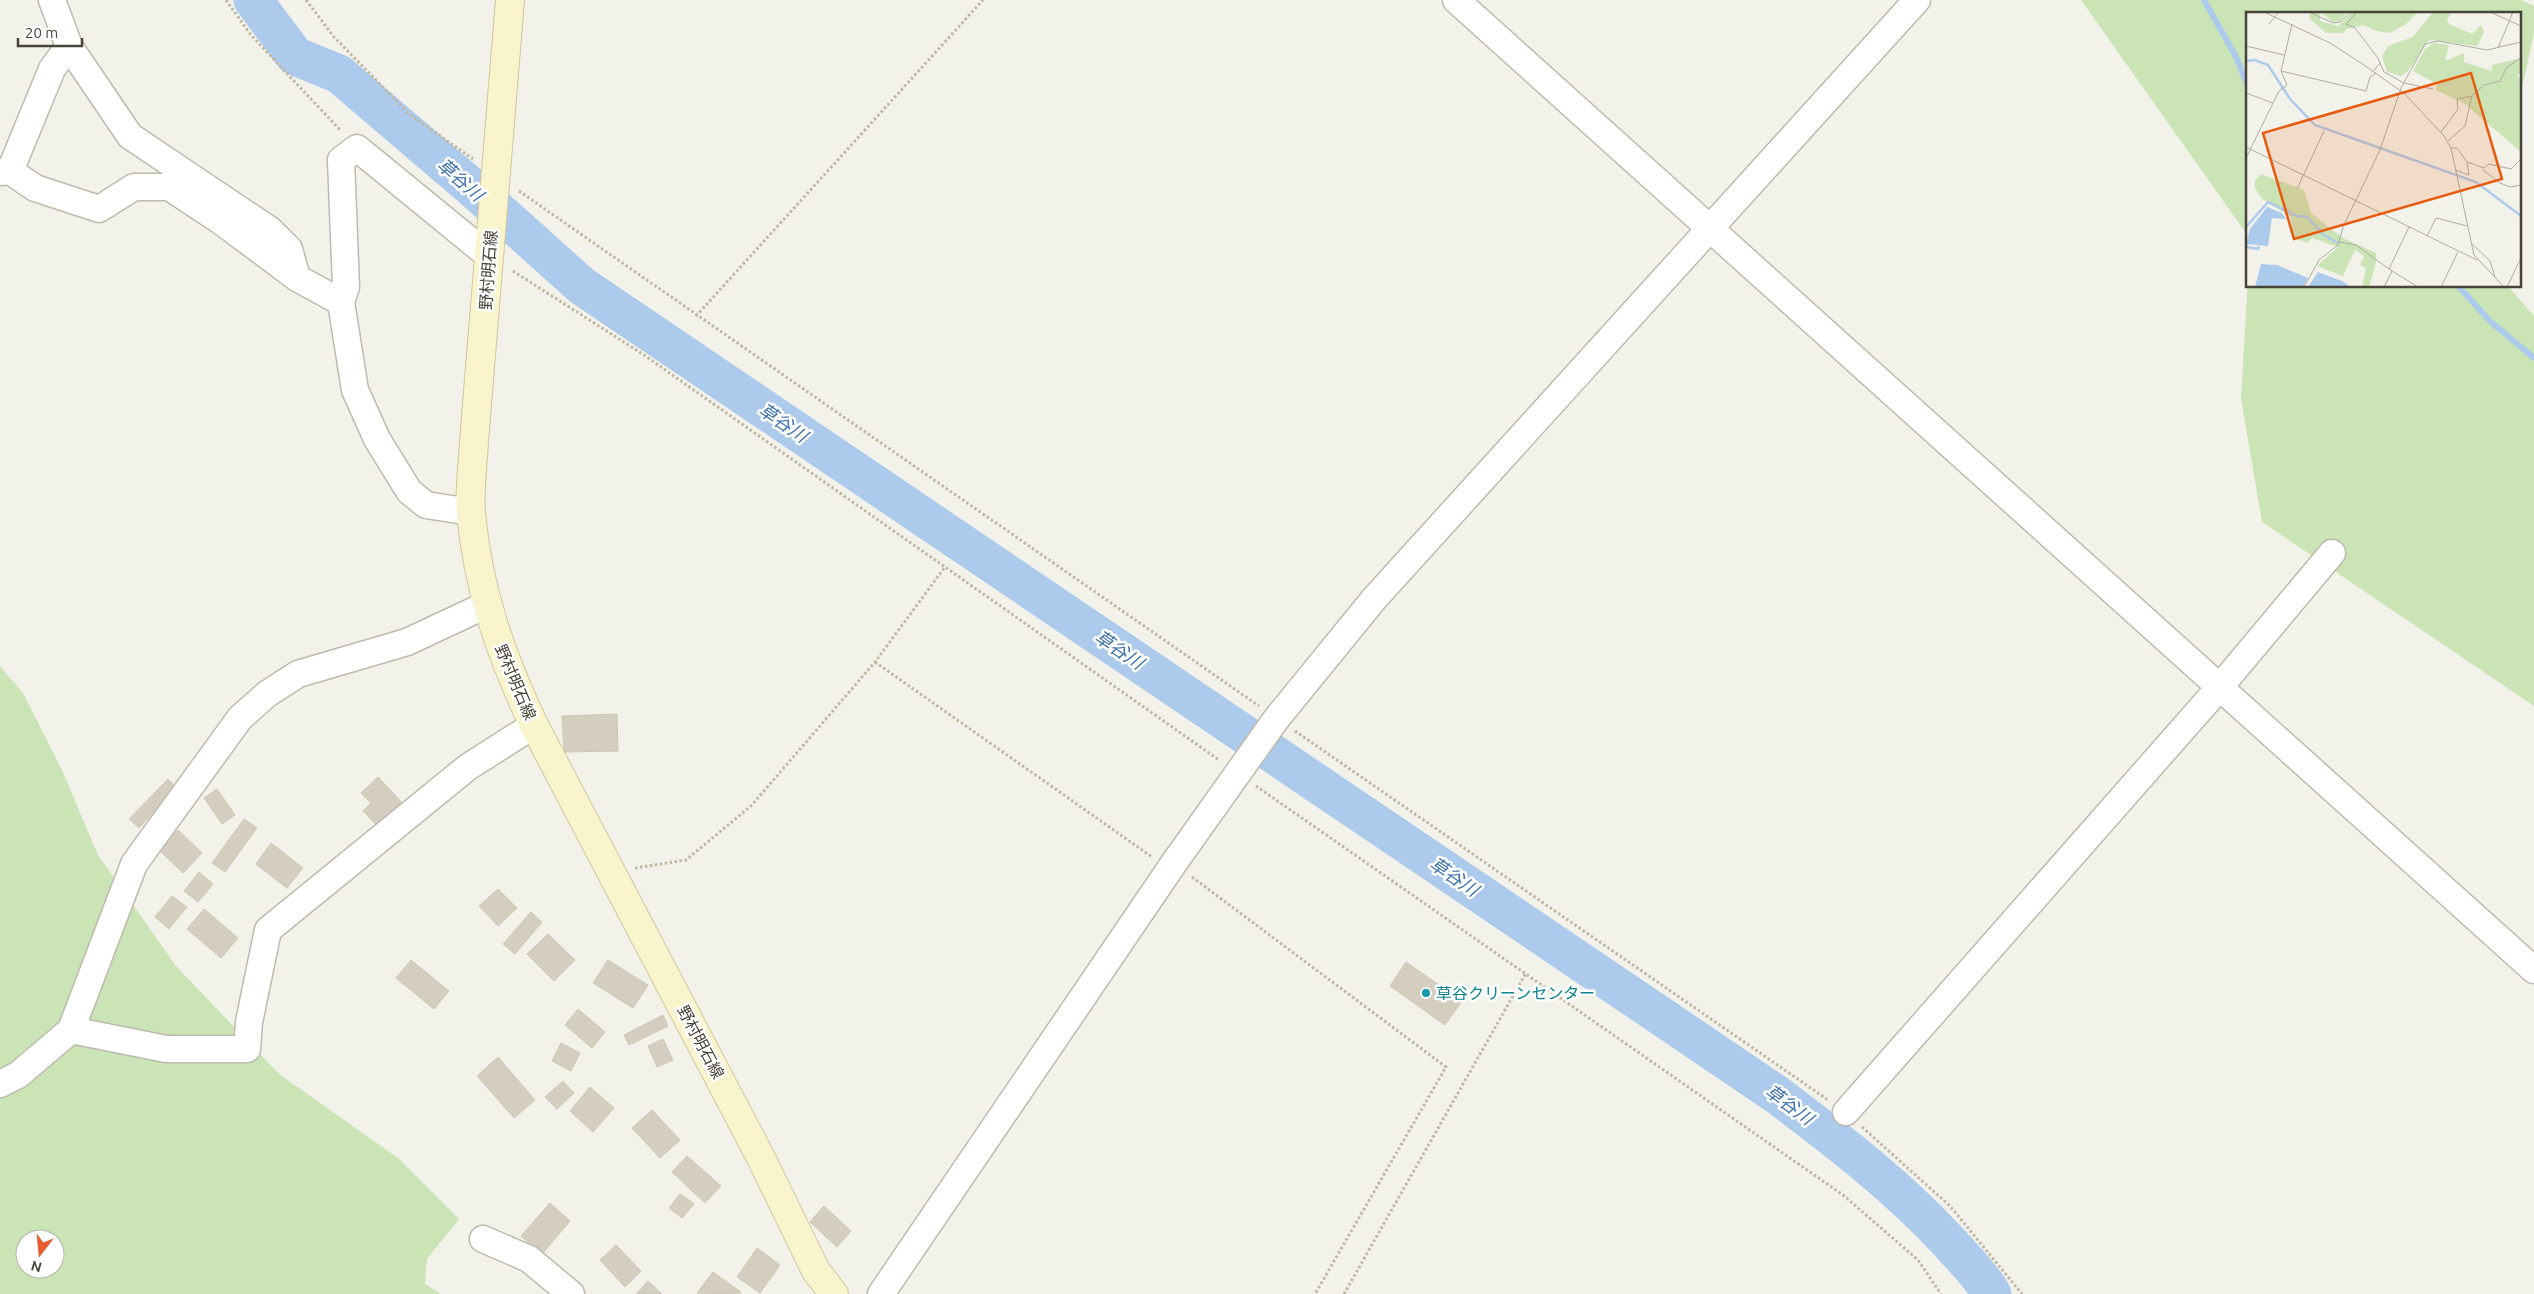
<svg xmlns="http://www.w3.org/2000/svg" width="2534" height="1294" viewBox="0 0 2534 1294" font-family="Ubuntu,'Noto Sans JP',sans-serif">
  <rect width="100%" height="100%" fill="#f3f2ea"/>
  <g fill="#cbe4b6" fill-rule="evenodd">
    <path d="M2081,0H2521L2534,6V33L2520,98V14H2248V236Z"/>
    <path d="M2248,277V286H2508L2534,316V706L2262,522L2241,398Z"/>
    <path d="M0,666L23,693L62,770L98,855L176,966L279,1074L398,1158L459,1219L427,1259L425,1284L441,1294H0ZM25,1239H55V1269H25Z"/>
  </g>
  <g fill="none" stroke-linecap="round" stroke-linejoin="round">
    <g stroke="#accaeb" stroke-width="6">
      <path d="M2204,0L2236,57L2248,87"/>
      <path d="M2458,286L2491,322L2534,358"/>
    </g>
    <path stroke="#accaeb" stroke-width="39" d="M253,0L295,56L339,74L476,191L582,286L1776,1094C1837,1140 1896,1185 1948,1241C1963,1258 1980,1274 1992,1294"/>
  </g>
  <g fill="#d4cec0" stroke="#cec7b4">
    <path d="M617,714L618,751L564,752L562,716Z"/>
    <path d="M378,777L409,810L385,834L363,811L371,803L361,793Z"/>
    <path d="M168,779L177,788L139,828L129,819Z"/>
    <path d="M217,789L235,815L222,824L204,798Z"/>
    <path d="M244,819L257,828L225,872L212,863Z"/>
    <path d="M178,830L202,853L183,873L159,850Z"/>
    <path d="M271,843L303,868L287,888L256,864Z"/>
    <path d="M199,872L213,884L198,902L184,891Z"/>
    <path d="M498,889L517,908L498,926L479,906Z"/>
    <path d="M172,896L187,907L169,929L155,917Z"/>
    <path d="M204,909L238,938L221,958L187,929Z"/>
    <path d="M531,912L542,922L515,954L503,944Z"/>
    <path d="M548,934L575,960L554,981L527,954Z"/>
    <path d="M411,960L449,991L434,1009L396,978Z"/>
    <path d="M608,960L648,985L633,1008L593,983Z"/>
    <path d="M1406,962L1462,1001L1445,1025L1390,986Z"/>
    <path d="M578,1009L605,1032L592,1048L565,1025Z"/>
    <path d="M663,1015L668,1026L629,1045L624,1035Z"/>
    <path d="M663,1039L673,1060L657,1067L648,1046Z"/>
    <path d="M561,1043L580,1053L571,1071L552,1061Z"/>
    <path d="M498,1057L535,1100L514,1118L477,1076Z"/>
    <path d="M563,1081L574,1093L557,1109L545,1097Z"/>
    <path d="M590,1087L614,1108L593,1132L570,1111Z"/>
    <path d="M652,1110L680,1140L660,1158L632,1128Z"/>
    <path d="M687,1156L721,1186L705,1203L672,1172Z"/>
    <path d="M680,1194L694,1204L682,1218L669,1208Z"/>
    <path d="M550,1203L570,1221L542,1254L521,1236Z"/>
    <path d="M824,1206L851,1231L837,1247L810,1222Z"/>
    <path d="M616,1245L641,1271L625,1287L600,1260Z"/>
    <path d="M757,1248L780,1265L760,1293L737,1277Z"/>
    <path d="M713,1272L741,1292L739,1294L697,1293Z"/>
    <path d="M648,1281L662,1294H636Z"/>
  </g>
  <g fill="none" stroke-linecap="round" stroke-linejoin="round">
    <g stroke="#bebaad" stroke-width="29">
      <g id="street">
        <path d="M52,0L69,46L130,136L270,230L289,249L297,278"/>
        <path d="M1456,0L2534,970"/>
        <path d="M10,171L52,69L69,46"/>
        <path d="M0,172L10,171L35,188L99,209L134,187H169L222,222L297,278L341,302L355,390L377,439L409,491L426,505L471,512"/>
        <path d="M341,302L346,287L341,160L357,148L489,256"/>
        <path d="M71,1030L134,864L240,718L267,694L298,674L407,642L486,605"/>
        <path d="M0,1084L18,1075L71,1030L166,1049H247L249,1022L268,930L468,767L534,725"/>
        <path d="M1846,1112L2219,688L2332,553"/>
        <path d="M483,1239L529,1259L571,1294"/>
        <path d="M881,1294L1174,863L1277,718L1374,599L1917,0"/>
      </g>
    </g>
    <g stroke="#cfc79d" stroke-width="30">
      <path id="secondary" d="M510,0L474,441C473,464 469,490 471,513C478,590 501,656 534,725L761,1158L816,1271L834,1294"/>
    </g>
    <g stroke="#bfb7a0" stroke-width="3" stroke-dasharray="2.5 2.5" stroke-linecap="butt">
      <path d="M226,0L251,35L341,131"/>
      <path d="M306,0L334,37L409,114L473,159"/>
      <path d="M519,191L1259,706"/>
      <path d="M513,271L644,355L1219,760"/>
      <path d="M696,316L983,0"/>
      <path d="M875,662L1152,857"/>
      <path d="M1295,731L1828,1100"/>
      <path d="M1256,786L1843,1195L1918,1260L1941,1294"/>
      <path d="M635,868L686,860L751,806L875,662L945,567"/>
      <path d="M1192,877L1446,1067L1315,1294"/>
      <path d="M1862,1127L1950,1206L2022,1294"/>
      <path d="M1344,1294L1526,973"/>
    </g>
    <use href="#street" stroke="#fff" stroke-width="26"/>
    <use href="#secondary" stroke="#faf4cd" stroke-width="28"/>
  </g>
  <circle fill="#0f9aa8" stroke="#fff" stroke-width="2" cx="1426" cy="993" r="5"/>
  <g text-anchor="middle" stroke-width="5" stroke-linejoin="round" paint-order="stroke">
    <g font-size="16" fill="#474339" stroke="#fff">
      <text transform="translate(488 270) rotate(-86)" y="6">野村明石線</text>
      <text transform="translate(516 682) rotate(67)" y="6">野村明石線</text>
      <text transform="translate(701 1042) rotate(62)" y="6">野村明石線</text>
    </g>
    <g font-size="16" fill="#0d838f" stroke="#fff" text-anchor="start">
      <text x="1436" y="999">草谷クリーンセンター</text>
    </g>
    <g font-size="18" font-style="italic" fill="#3a6faa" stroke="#fff">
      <text transform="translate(460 180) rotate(41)" y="6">草谷川</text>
      <text transform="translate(783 423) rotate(34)" y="6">草谷川</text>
      <text transform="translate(1119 650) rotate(34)" y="6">草谷川</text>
      <text transform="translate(1454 877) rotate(34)" y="6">草谷川</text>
      <text transform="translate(1789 1105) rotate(36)" y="6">草谷川</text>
    </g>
  </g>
  <g transform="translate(2246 12)">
    <rect width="275" height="275" fill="#f3f2ea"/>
    <path d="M64,0H74V9L92,14L106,0H172L160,12L144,21L130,19L118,13L100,17L98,21H80L63,6ZM75,0H102L94,9L86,10ZM187,0H206L201,7L203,12L226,22L235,13L238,20L231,34L183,28L162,59L155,64L141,60L136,44L142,34L167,25ZM188,31L203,33L199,49L218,41V50L246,59V53L275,46V61L271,63L275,67V140L219,92L190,78L191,72L167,59L179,37ZM15,162L58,178L65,201L97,226L130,241V251L123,275H116L120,256L114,253L118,244L109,238L97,264L71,254L92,235L66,226L62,231L47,226L45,205L15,186L9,176V168Z" fill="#cbe4b6"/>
    <path d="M21,195L36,201L40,207L26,206L22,234L0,232L4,217ZM15,252L31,253L62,266L57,275H9ZM72,260L96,269L105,275H62Z" fill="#accaeb"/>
    <path fill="none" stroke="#accaeb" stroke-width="2.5" d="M0,49L9,48L22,53L44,87L69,113L230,170L275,204M0,215L22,190L51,204L61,205L78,223L92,231M0,235L12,237L13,234"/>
    <path fill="none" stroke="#aeaca3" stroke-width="1" d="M18,0L84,31L118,53L159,82L198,124L205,136L228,243L258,275M63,0L87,11L94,10L105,0M111,0L100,12L109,16L132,46L134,51L127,60M244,0L275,14M23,12L33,0M46,12L35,59L120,79L124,65L130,61M0,34L38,43M252,36L267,0M134,51L138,60L158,71L187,77M0,81L27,91M195,120L212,97L211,87L226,84L238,73L254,69L261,55L275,46M202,129L219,114L226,84M0,135L231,248M205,136H211L221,150L238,156L243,152L265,157L275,147M0,146L33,79L41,73L35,59M236,157L254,171L264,175L275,173M210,158L223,163L221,150M51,177L78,119M163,215L143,257L172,275M181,224L190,206L221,214M93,230L110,233L143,257M225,231L244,249L249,265M58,275L73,248L92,233L97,215L134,138L155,76L179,32L192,29L241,38L275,30M138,275L146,259M195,275L212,240M261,275L275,246"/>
    <path fill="#e8590c" fill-opacity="0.15" stroke="#e8590c" stroke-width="2.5" d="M225,61L256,167L48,227L17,121Z"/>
    <rect width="275" height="275" fill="none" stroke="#474339" stroke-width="2.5"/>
  </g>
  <g transform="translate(40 1254) rotate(196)"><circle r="24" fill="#ffffff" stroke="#b5b4b0"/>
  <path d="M0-4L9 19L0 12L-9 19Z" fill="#e75c2d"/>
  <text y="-8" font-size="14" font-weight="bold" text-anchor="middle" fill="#474339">N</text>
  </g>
  <path d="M18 38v8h64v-8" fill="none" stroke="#474339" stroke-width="2.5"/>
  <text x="25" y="38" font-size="15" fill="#474339" stroke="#ffffff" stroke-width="4" paint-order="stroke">20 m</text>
</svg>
